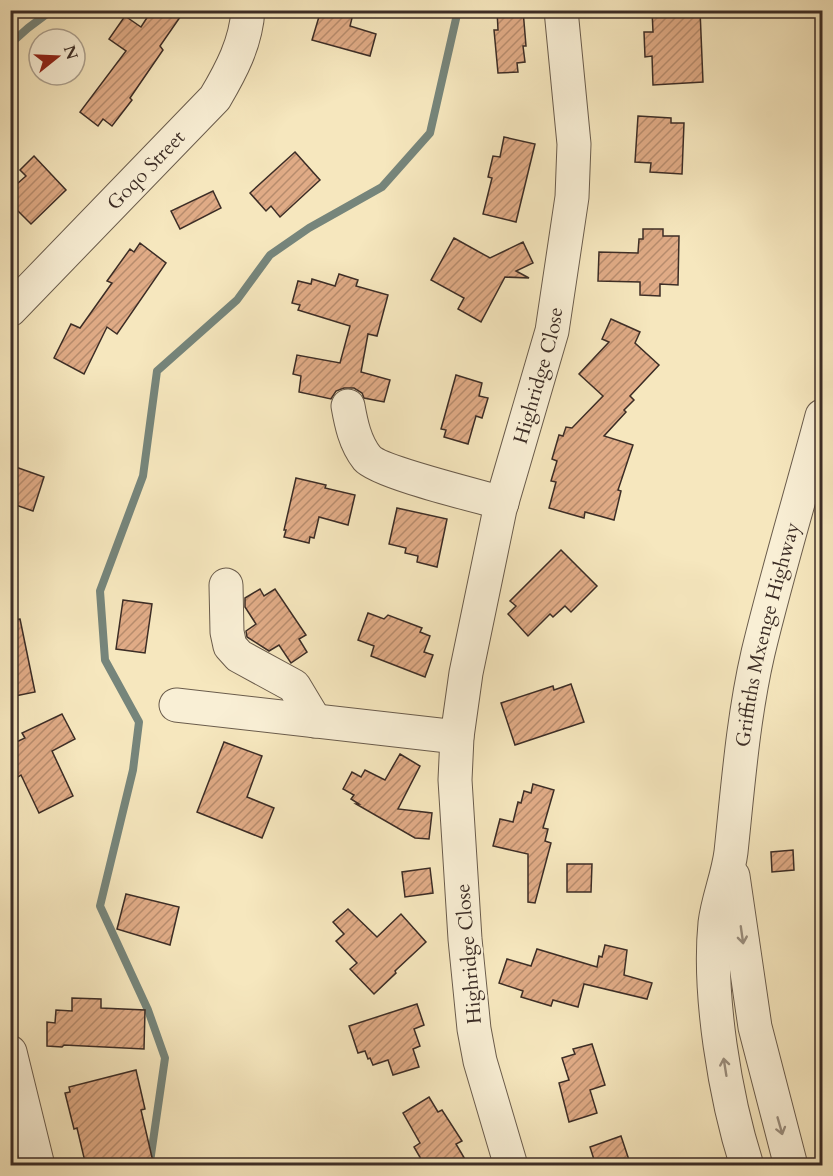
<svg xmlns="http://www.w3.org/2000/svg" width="833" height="1176" viewBox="0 0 833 1176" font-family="Cardo,serif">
  <defs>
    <pattern id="building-hatch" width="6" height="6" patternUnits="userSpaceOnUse" patternTransform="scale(1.5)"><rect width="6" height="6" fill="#e0ab86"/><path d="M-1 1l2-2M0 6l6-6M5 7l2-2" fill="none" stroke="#b78c6d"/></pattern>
  </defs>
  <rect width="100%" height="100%" fill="#f6e7be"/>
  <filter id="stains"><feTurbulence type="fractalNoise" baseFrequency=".00333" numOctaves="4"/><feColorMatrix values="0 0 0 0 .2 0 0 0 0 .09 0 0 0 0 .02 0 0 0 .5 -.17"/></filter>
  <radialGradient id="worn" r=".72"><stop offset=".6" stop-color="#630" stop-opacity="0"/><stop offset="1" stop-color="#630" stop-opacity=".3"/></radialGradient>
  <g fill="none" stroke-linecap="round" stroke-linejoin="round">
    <g stroke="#76857b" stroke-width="8">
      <path d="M10,44L28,28L52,10"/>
      <path d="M150,1162L165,1058L148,1010L100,906L133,770L139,722L105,660L100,591L143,476L157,371L237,300L270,255L309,228L382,187L430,133L458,10"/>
    </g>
  </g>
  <g fill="url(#building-hatch)" stroke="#3c2d26" stroke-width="1.5">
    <path d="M152,10H185L160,46L163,50L130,98L132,100L112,126L103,119L98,126L80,112L126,51L109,39L125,16L141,27Z"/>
    <path d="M321,10H354L350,26L376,34L370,56L312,40Z"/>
    <path d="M497,10H523L526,46H523L525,62L517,63L518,72L498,73L494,30H498Z"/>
    <path d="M652,10H700L703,82L653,85L652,56L645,57L644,32H653Z"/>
    <path d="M638,116L671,118V123H684L682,174L650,172L651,163L635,162Z"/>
    <path d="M504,137L535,144L516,222L483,214L492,178L488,177L493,156L500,157Z"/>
    <path d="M295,152L320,180L280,217L271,206L266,211L250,193Z"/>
    <path d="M34,156L66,190L31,224L10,203V190L26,176L20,170Z"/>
    <path d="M213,191L221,208L180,229L171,211Z"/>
    <path d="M643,229H663V236H679L678,285L660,284V296L640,295V282L598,281L599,252L638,253L639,239H643Z"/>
    <path d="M454,238L490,258L523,242L533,263L516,271L529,278L505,277L481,322L458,309L464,298L431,280Z"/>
    <path d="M140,243L166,263L117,334L107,327L84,374L54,358L71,324L80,328L112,283L107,281L130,249L134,252Z"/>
    <path d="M339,274L358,280L356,286L388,295L377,336L368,334L361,372L390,380L384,402L364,398L362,393L354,388H344L336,391L331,399L299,392L301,376L293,374L297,355L340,363L350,326L298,310L300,305L292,303L298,281L311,284L312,279L335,286Z"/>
    <path d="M611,319L640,332L635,343L659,365L630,396L634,400L624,410L626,412L604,436L633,445L618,490L621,491L614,520L585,512L584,518L549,508L556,482L551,481L557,461L552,459L559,435L563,436L566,427L572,428L603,396L579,374L609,342L602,339Z"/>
    <path d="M456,375L482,383L479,396L488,398L482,418L476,416L468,444L444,437L446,430L441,429Z"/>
    <path d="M10,465L44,477L33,511L10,503Z"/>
    <path d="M296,478L326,485L325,488L355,495L348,525L319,517L314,538L310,537L309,543L284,537L286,530H284Z"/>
    <path d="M397,508L447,519L437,567L417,562L418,556L405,553L406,548L389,544Z"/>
    <path d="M561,550L597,586L571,612L565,606L553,617L550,614L528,636L508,614L516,606L510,601Z"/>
    <path d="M260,589L264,596L275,589L306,635L299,639L307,652L291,663L279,645L269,651L247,637L246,631L256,624L245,607V598Z"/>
    <path d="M123,600L152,604L145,653L116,649Z"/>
    <path d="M368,613L384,619L388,615L422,628L420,632L430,636L424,652L433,655L425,677L371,656L374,646L358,640Z"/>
    <path d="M20,619L35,692L10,697V620Z"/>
    <path d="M571,684L584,722L515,745L501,703L553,686L554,690Z"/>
    <path d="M62,714L75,739L52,751L73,796L39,813L21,775L18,777L10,762V745L25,738L22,733Z"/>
    <path d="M224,742L262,756L247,797L274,808L262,838L197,812Z"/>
    <path d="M400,754L420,766L398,809L432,813L429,839L415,838L356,804H359L351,799L354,795L343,789L352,772L361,777L365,770L385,780Z"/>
    <path d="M533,784L554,790L543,828L548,829L545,841L551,843L535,903L528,902V854L493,846L500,819L513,822L518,802L521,803L524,791L531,793Z"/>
    <path d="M793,850L794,870L772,872L771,852Z"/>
    <path d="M567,864H592L591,892H567Z"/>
    <path d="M430,868L433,893L405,897L402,872Z"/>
    <path d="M126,894L179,907L170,945L117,929Z"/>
    <path d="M348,909L377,937L401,914L426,942L395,971L396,973L374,994L350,969L357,963L336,941L344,934L333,922Z"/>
    <path d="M605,945L627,950L624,975L652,983L647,999L584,984L578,1007L553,1000L551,1006L521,997L523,991L499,983L507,959L531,966L537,949L597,967L599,956L602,957Z"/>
    <path d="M72,998L101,999V1008L145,1010L144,1049L64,1045L62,1047L47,1046V1022L55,1023L56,1010L72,1011Z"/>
    <path d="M417,1004L424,1025L414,1029L420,1046L413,1049L419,1067L393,1075L388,1060L373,1065L370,1058L368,1059L365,1051L358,1053L349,1026Z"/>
    <path d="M592,1044L605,1085L590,1090L597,1113L569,1122L559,1083L569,1080L562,1058L575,1054L573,1049Z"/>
    <path d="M136,1070L145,1109L141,1110L154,1166H86L77,1128L74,1129L65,1093L70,1092L69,1087Z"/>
    <path d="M429,1097L438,1112L442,1110L462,1141L456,1144L469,1166H425L414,1147L420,1143L403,1113Z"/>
    <path d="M621,1136L631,1166H596L590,1147Z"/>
  </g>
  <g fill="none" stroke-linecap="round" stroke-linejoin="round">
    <g stroke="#6a5c4c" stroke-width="35">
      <g id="minor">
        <path id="s1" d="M10,310L215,98C231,71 246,43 248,10"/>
        <path d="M348,406C351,423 355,443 367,458C379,472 478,496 502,503"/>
        <path d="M226,585L227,632L230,646L239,656L294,686L315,721"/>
        <path d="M176,705L457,737"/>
        <path d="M733,876L755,1027L791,1166"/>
        <path d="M10,1052L38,1166"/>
        <path id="s2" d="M511,1166L480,1061L474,1029L465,939L455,780L457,737L466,673L500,509L552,331L572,197L574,144L561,10"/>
        <path id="s3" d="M747,1166C725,1097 708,994 715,923C718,899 728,876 731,852C738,786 743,718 758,653C777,574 801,495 822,416"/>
      </g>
    </g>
    <use href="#minor" stroke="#f9efd5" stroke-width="33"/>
  </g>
  <defs><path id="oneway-shaft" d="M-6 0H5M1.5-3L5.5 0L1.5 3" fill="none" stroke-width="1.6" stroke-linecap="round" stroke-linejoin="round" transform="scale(1.5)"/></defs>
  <g stroke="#9a8e7e">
    <use href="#oneway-shaft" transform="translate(742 935) rotate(82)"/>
    <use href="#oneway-shaft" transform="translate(725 1067) rotate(-99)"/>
    <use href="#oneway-shaft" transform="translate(780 1126) rotate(74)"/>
  </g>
  <g text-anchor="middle" stroke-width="4.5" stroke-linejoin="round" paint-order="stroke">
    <g font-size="20" fill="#3c2d26" stroke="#f9efd5">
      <text dy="7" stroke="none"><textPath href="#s1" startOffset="195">Goqo Street</textPath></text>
      <text dy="7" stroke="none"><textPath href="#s2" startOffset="806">Highridge Close</textPath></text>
      <text dy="7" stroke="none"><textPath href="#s3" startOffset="540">Griffiths Mxenge Highway</textPath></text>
      <text transform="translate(468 954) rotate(-95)" y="7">Highridge Close</text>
    </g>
  </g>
  <rect width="833" height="1176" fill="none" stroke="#f6e7be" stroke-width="36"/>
  <rect x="12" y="12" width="809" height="1152" fill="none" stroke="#3c2d26" stroke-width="3"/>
  <rect x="18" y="18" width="797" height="1140" fill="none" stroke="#3c2d26" stroke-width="1.5"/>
  <g transform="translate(57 57) rotate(72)"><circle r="28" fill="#f9efd5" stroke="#ada18f" stroke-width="1.5"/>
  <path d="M0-4.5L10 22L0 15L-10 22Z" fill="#8f2418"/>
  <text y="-9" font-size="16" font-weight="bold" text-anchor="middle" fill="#3c2d26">N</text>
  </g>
  <rect width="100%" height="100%" filter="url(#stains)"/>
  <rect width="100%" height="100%" fill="url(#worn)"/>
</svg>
